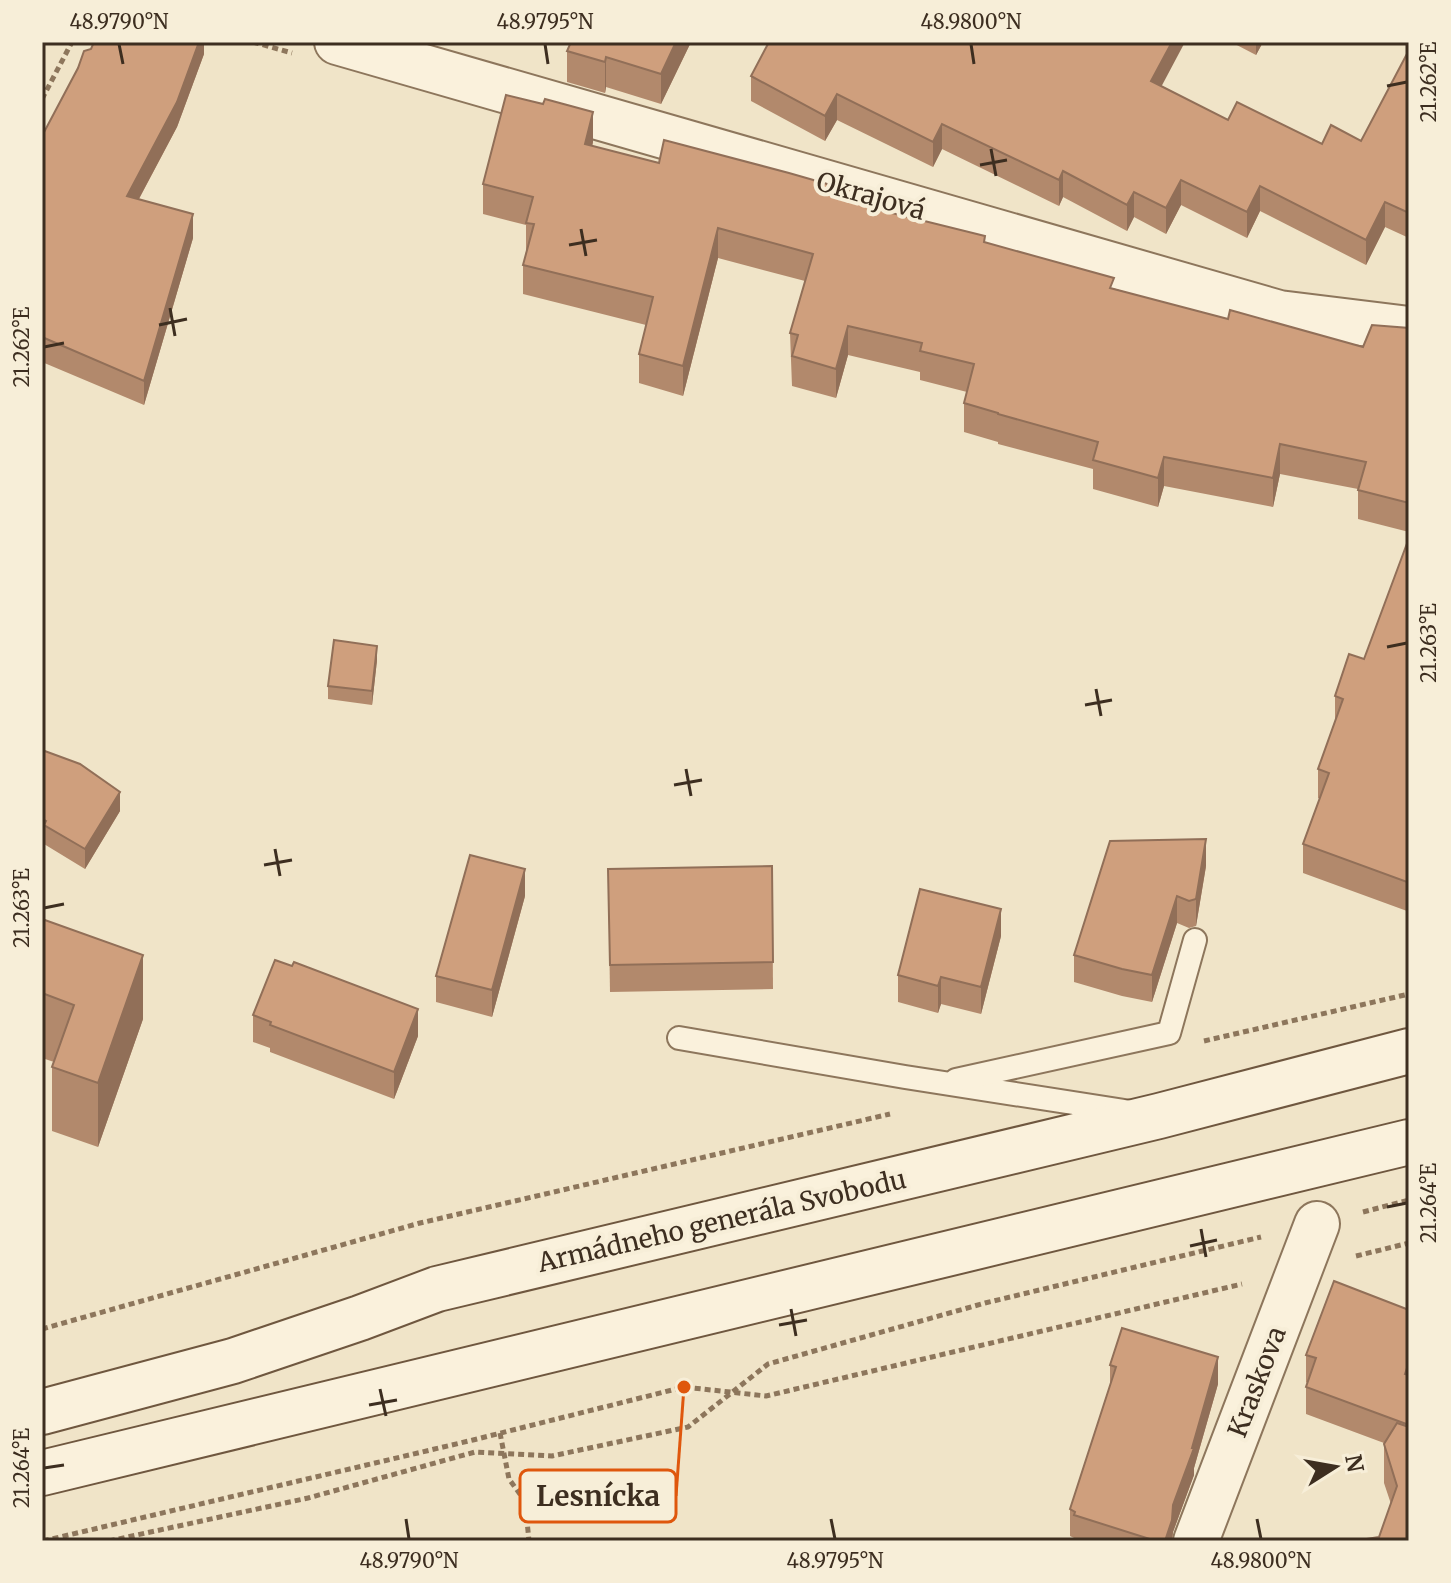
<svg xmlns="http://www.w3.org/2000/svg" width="1451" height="1583" viewBox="0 0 1451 1583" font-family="Merriweather,serif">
  <rect width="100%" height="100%" fill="#f0e4c8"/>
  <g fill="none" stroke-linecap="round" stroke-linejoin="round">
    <g stroke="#8d765c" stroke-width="26">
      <g id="lane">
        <path d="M679,1038L905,1077L1131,1112"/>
        <path d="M956,1080L1169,1033L1195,940"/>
      </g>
    </g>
    <g stroke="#8d765c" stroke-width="48">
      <g id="street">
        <path d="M337,42L1279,313L1409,329"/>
        <path d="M1196,1541L1317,1224"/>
      </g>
    </g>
    <g stroke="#6f573f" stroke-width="48">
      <g id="secondary">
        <path d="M42,1412L233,1361L360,1318L437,1289L1159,1116L1409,1051"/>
        <path d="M42,1473L1409,1142"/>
      </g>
    </g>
    <g stroke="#8d765c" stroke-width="5" stroke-dasharray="6 4" stroke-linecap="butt">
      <path d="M253,42L292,53"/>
      <path d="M42,99L72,42"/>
      <path d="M1204,1041L1409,994"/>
      <path d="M1363,1212L1409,1200"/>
      <path d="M1356,1256L1409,1243"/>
      <path d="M42,1329L420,1223L890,1114"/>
      <path d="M500,1433L509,1479L525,1501L529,1541"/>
      <path d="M43,1541L473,1440L684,1387L766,1396L1242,1284"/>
      <path d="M109,1541L308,1498L475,1452L552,1456L688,1427L768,1364L985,1303L1261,1237"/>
    </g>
    <use href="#lane" stroke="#faf1dc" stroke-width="22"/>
    <use href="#street" stroke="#faf1dc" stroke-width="44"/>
    <use href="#secondary" stroke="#faf1dc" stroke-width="44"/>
  </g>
  <g fill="#b2896c">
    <path d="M204,42V54L177,127L139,199L193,238L144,405L42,362V136L78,68Z"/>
    <path d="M691,42L661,104L606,87L605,93L567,82V51Z"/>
    <path d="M1231,42H1263L1256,55Z"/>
    <path d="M1409,50V238L1385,227L1366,265L1260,211L1247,238L1181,205L1166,234L1134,217L1127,231L1063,197L1059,206L942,149L933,167L837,120L825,141L751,101V76L1162,86L1228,120L1322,144L1361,141Z"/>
    <path d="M593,142L592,146L659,163L883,211L985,243L1114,289L1228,319L1363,347L1409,328V532L1358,519V489L1280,474L1273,507L1164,486L1158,507L1093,489V469L998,444V442L964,432V403L967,392L920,380V372L848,355L836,398L792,386L790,333L805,281L718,258L683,396L639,383V354L646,325L523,294V265L526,252V225L483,214V184Z"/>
    <path d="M1409,538V907L1407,911L1303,873V844L1320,799L1318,798V769L1335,721V696L1364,659Z"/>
    <path d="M377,660L372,705L328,699V686Z"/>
    <path d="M42,750L120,811L85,869L44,844V840L42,839Z"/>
    <path d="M772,866L773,989L610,992L608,869Z"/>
    <path d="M1206,866L1196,926L1189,928L1177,923L1152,1002L1122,996L1074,982V955Z"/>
    <path d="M525,896L492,1017L436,1002V976Z"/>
    <path d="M42,919L143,1019L98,1147L52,1131V1067L54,1062L42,1058Z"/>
    <path d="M1001,936L981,1014L941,1004L938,1013L898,1002V975Z"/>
    <path d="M253,1015L418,1036L394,1099L270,1052V1048L253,1042Z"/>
    <path d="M1409,1310V1541L1379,1537L1391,1504L1384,1483V1443L1306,1414V1387L1307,1383L1306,1382V1355Z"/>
    <path d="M1110,1365L1218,1384L1194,1468V1475L1173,1532L1172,1541H1074V1538L1070,1536V1509L1110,1385Z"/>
  </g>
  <g fill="#916f58">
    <path d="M199,42H204V54L177,127L127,221V196Z"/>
    <path d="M676,42H691L661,104V74Z"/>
    <path d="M1172,42H1185L1151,106V81Z"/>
    <path d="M1256,42H1263L1256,55Z"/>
    <path d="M606,57V87L605,93V62Z"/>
    <path d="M837,94V120L825,141V116Z"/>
    <path d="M593,112V142L585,173V144Z"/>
    <path d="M942,124V149L933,167V142Z"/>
    <path d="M1063,171V197L1059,206V180Z"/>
    <path d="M1181,180V205L1166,234V208Z"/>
    <path d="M1260,186V211L1247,238V212Z"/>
    <path d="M1134,192V217L1127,231V205Z"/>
    <path d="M1385,202V227L1366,265V240Z"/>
    <path d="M193,214V238L144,405V381Z"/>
    <path d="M718,228V258L683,396V366Z"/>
    <path d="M848,326V355L836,398V369Z"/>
    <path d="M1280,444V474L1273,507V478Z"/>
    <path d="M1164,457V486L1158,507V478Z"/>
    <path d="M377,646V660L372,705V691Z"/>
    <path d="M120,792V811L85,869V849Z"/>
    <path d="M1206,839V866L1196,926V899Z"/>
    <path d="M525,869V896L492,1017V990Z"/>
    <path d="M1409,877V907L1407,911V882Z"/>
    <path d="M1177,896V923L1152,1002V975Z"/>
    <path d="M1001,909V936L981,1014V987Z"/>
    <path d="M143,955V1019L98,1147V1083Z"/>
    <path d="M941,977V1004L938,1013V986Z"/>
    <path d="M418,1009V1036L394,1099V1072Z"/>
    <path d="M1218,1357V1384L1194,1468V1475L1173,1532L1172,1541H1165L1173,1505L1192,1448Z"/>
    <path d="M1409,1362V1389L1405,1374Z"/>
  </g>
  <g fill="#cf9f7d" stroke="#916f58" stroke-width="2">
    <path d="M94,42H199L177,102L127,196L193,214L144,381L42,337V136L78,68L84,51L91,49Z"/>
    <path d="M571,42H676L661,74L606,57L605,62L567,51Z"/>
    <path d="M769,42H1172L1151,81L1228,120L1237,102L1322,144L1331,125L1361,141L1409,50V213L1385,202L1366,240L1260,186L1247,212L1181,180L1166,208L1134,192L1127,205L1063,171L1059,180L942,124L933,142L837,94L825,116L751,76Z"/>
    <path d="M506,95L543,104L545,99L593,112L585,144L659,163L664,140L789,173L883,200L880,210L985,236L984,242L1114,278L1110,288L1228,319L1230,310L1363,347L1372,325L1409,328V503L1358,490L1366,462L1280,444L1273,478L1164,457L1158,478L1093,460L1098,442L998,414V413L964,403L974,364L920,351L922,343L848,326L836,369L792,356L798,335L790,333L813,254L718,228L683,366L639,354L653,297L523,265L534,224L526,223L533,197L483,184Z"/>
    <path d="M1409,538V877L1407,882L1303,844L1329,773L1318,769L1343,699L1335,696L1349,654L1364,659Z"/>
    <path d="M334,640L377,646L372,691L328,686Z"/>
    <path d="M42,750L80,764L120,792L85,849L44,825L46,821L42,819Z"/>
    <path d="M1206,839L1196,899L1189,901L1177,896L1152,975L1122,969L1074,955L1110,841Z"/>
    <path d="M470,855L525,869L492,990L436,976Z"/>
    <path d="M772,866L773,962L610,965L608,869Z"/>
    <path d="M920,889L1001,909L981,987L941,977L938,986L898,975Z"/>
    <path d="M42,919L143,955L98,1083L52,1067L74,1005L42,993Z"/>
    <path d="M275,960L292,966L294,962L418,1009L394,1072L270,1025L271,1022L253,1015Z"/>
    <path d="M1334,1281L1409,1310V1362L1405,1374L1409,1375V1425L1306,1387L1316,1358L1306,1355Z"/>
    <path d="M1122,1328L1218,1357L1192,1448H1194L1173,1505L1172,1520L1165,1541H1156L1074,1515L1075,1512L1070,1509L1116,1367L1110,1365Z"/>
    <path d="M1397,1423L1409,1427V1541H1354L1379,1537L1397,1486L1384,1444Z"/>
  </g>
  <path fill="none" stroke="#3d2e20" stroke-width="3" d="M119,44L123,64M545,44L548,64M971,44L974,64M1387,86L1407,82M991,149L996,176M980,165L1007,160M581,229L586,256M569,245L597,240M170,308L175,336M159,325L187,319M44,347L64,343M1387,647L1407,643M1096,689L1101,716M1085,705L1112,700M686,769L691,796M674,785L702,780M275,849L280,876M264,865L292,860M44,908L64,904M1387,1207L1407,1203M1201,1229L1206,1257M1190,1246L1217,1240M791,1309L796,1336M779,1325L807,1320M380,1389L386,1416M369,1405L397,1400M44,1468L64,1465M406,1519L409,1539M831,1519L835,1539M1257,1519L1261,1539"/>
  <g text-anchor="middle" stroke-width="8" stroke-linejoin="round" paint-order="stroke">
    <g font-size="26" fill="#3d2e20" stroke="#f7eed8">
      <text transform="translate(871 196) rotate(16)" y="9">Okrajová</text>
      <text transform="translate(722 1221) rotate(-13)" y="9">Armádneho generála Svobodu</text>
      <text transform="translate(1257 1382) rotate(-69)" y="9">Kraskova</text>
    </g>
  </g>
  <path fill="none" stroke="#df570d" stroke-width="3" d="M684 1387L676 1496"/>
  <circle fill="#df570d" stroke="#f7eed8" stroke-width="3" cx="684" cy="1387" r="8"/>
  <rect fill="#f7eed8" stroke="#df570d" stroke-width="3" x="520" y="1470" width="156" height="52" rx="8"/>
  <g font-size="28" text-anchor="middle" font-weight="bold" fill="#3d2e20">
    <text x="598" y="1506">Lesnícka</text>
  </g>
  <rect width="1451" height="1583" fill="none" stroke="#f7eed8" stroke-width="88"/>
  <g transform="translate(1335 1467) rotate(79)" stroke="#f7eed8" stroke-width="6" paint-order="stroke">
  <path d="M0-6L14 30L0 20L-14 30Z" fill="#3d2e20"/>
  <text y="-12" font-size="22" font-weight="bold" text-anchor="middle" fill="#3d2e20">N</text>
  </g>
  <rect x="44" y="44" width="1363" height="1495" fill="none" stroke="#3d2e20" stroke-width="3"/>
  <g font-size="20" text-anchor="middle" fill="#3d2e20">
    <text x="119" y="29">48.9790°N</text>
    <text x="545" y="29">48.9795°N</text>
    <text x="971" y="29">48.9800°N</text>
    <text transform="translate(1429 82) rotate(-90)" y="7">21.262°E</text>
    <text transform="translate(22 347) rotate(-90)" y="7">21.262°E</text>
    <text transform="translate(1429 643) rotate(-90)" y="7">21.263°E</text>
    <text transform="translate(22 908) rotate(-90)" y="7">21.263°E</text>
    <text transform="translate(1429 1203) rotate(-90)" y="7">21.264°E</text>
    <text transform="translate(22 1468) rotate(-90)" y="7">21.264°E</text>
    <text x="409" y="1568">48.9790°N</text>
    <text x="835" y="1568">48.9795°N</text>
    <text x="1261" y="1568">48.9800°N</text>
  </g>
</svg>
